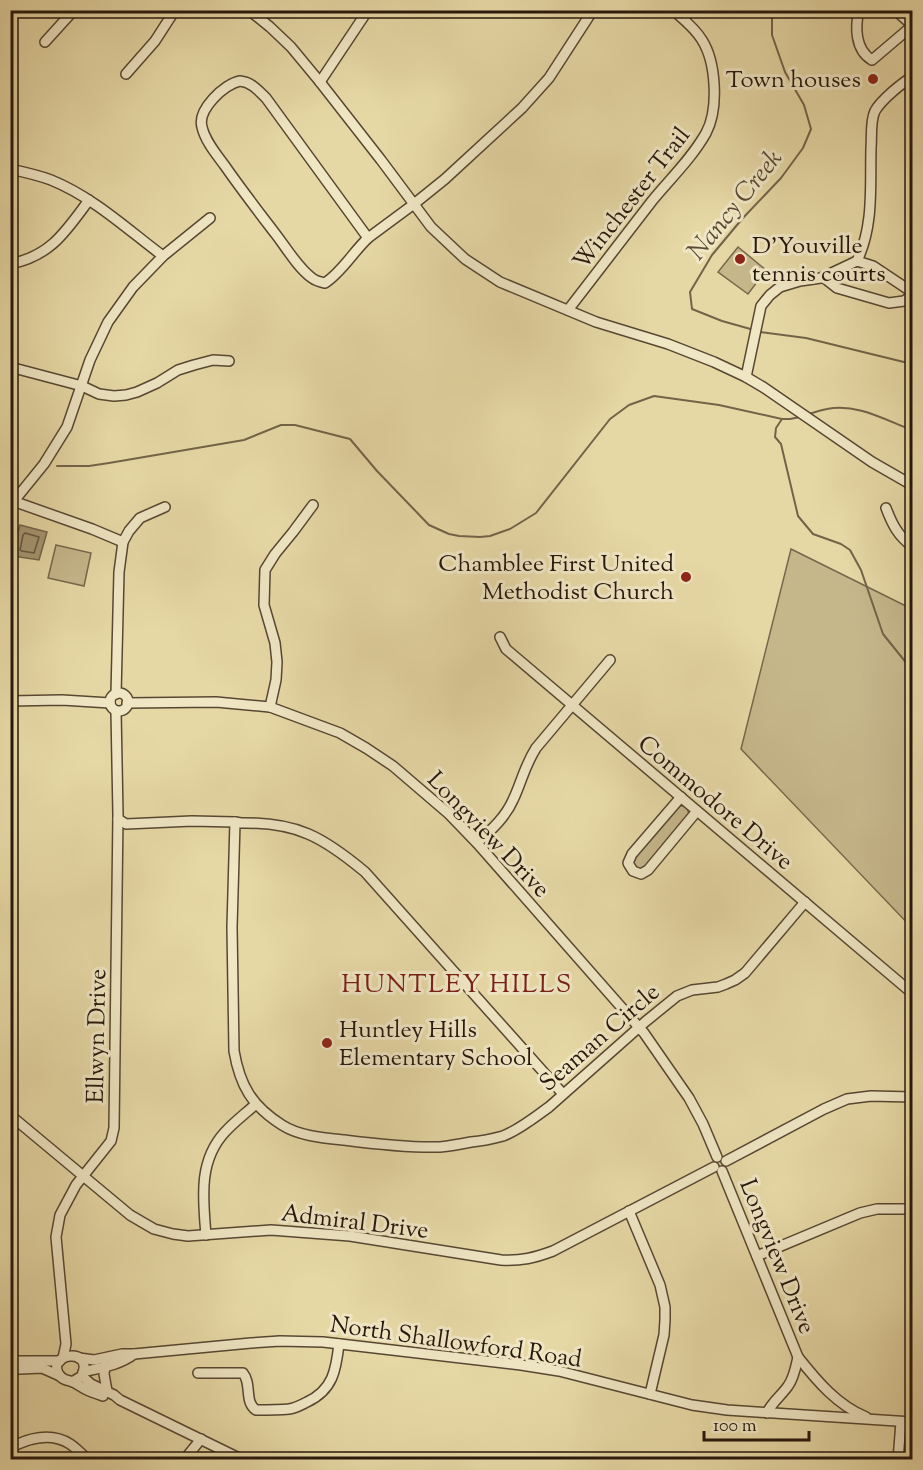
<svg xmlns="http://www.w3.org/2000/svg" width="923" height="1470" viewBox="0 0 923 1470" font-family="'Sorts Mill Goudy',serif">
  <rect width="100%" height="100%" fill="#e6d8a5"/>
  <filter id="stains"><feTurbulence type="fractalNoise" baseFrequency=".00333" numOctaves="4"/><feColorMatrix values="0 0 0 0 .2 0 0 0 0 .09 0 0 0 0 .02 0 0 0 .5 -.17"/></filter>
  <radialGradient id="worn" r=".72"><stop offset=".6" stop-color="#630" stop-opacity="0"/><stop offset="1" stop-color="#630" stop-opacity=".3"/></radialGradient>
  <g fill="#c6b78b" stroke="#76674c" stroke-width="1.5">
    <path d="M738,247L766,270L748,294L718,272Z"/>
    <path d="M56,545L91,553L84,586L48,578Z"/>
    <path d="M791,549L912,609V928L741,749Z"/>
    <path d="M679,806H684L687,808L689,814L644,868L640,869L635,868L633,863V859Z"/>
  </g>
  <path fill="#a59671" stroke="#736349" stroke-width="1.5" d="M20,525L47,532L39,560L12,556Z"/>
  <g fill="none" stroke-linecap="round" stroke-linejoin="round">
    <path stroke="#66563e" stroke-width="1.5" d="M25,533L39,537L34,553L22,551L20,550L23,535Z"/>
    <g stroke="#736349" stroke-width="2">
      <path d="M754,330L722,321L692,309L690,292L712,255L742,219L781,178L803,148L811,129L804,105L785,72L772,35V13L773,10"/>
      <path d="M760,332L806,338L912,364"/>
      <path d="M809,414C815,412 821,410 827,409C857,403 885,420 912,430"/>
      <path d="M782,419L776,428L775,437L781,444L798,516L813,534L841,544L850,550L861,570L883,634L912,670"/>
      <path d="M10,436H12"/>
      <path d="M57,466H89L109,463L244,440L281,425H295L350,439L377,471L429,525L449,534L459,536L480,537L490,536L510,529L536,513L610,419L629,405L654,396L719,405L782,419H790L800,417"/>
    </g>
    <g stroke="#574732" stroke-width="12">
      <g id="minor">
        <path d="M249,10L270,27L291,47L320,82L381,160L431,227L465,259L500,282L596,322L668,344L714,362L746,377L763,387L872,462L912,485"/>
        <path d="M859,10C855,27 855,50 872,60L912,26"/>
        <path d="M895,10L912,25"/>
        <path d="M45,42L74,10"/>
        <path d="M126,74L155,41L175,10"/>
        <path d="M240,81C251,82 258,90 266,98L368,238C353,252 342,272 325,283C320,282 316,281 312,278C297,267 286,247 274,232C258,211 241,189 225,166C217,155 205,141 202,127C197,110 224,84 240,81Z"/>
        <path d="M320,82L368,10"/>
        <path d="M10,169C24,172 38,175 51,180C93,197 127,229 163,256"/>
        <path d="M368,238L414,204L445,179L522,108L549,78L593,10"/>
        <path d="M857,261C874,225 870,187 871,148C872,137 870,121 875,111C881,100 902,83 912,77"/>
        <path d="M10,264C51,256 66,231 89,200"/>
        <path d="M823,277L837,288L889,303L904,301L912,295"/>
        <path d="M568,310C596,274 624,237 652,201C670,179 692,158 706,133C719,109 716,62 702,40C695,28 683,19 673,10"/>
        <path d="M10,367L82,386L99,394L114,396L126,395L137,392L157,383L178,370L194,365L213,360L229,361"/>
        <path d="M746,377L761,306L770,295L780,287L800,281L821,278L857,261L873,266L912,292"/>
        <path d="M10,500L92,529L123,542"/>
        <path d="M886,508C892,524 898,536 912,546"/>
        <path d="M10,512L14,501L44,464L67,427L90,360L108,322L133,287L163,256L210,218"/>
        <path d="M500,637L506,649L912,993"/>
        <circle cx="119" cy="702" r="9"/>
        <path d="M116,694L119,572L123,542L129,531L140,518L165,507"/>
        <path d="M10,701L62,700L110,703"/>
        <path d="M127,703L216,702L270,707L340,733L366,748L393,766L449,814L477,843L644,1033L689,1098L703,1124L717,1157"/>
        <path d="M270,707L276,680L277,662L275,643L264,605L265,570L275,554L293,532L313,505"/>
        <path d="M681,797L632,854L628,863L633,871L641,874L648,870L697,811"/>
        <path d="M118,819L126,824L192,821L235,822L241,823C297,822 323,837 365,872L563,1094"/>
        <path d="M235,822L232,927L234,1051C240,1086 252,1106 282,1125C299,1136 324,1138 344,1140C375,1144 408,1148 440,1147C450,1146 461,1144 471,1142C482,1141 492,1139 503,1136C519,1130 535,1117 549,1107L645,1022L677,996L692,990L718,987L726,984L735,980L745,973L805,902"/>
        <path d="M477,843C491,830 505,818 513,800C522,781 524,767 536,748L610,660"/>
        <path d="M10,1115L130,1215L154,1229L173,1234L188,1236L271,1230L350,1236L501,1260C522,1261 534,1258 553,1251L714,1167"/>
        <path d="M726,1161L824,1109L847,1099L871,1096L912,1097"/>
        <path d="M722,1171L798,1357C817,1381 837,1405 866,1417"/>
        <path d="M629,1211L660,1285L665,1307V1320L664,1335L650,1394"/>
        <path d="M206,1235C203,1199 198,1161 225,1132C234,1122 246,1113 256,1104"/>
        <path d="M757,1256L860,1213L877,1209H912"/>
        <path d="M63,1358L66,1344L56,1237L60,1215L76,1185L111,1141L114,1128L118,815L116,711"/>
        <path d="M79,1358L94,1360L122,1354H134L251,1343L280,1341L323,1342L521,1365L559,1371L692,1405L727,1410L912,1422"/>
        <path d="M10,1363L15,1361H60"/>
        <path d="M105,1366L104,1374L107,1391"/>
        <path d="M10,1367L20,1369L42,1368L60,1376"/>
        <path d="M83,1372C100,1368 120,1365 134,1354"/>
        <path d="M198,1373H243C252,1384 244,1402 256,1410C267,1410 279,1410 289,1409C296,1408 301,1405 307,1402C333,1390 336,1370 339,1344"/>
        <path d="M82,1376L91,1384L114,1395L120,1400L243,1460"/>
        <path d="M72,1382L82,1376C95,1345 43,1354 60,1376C64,1381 68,1380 73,1382C77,1384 81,1387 85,1389C91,1392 97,1394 103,1396"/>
        <path d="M767,1413C772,1402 781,1396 788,1386C794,1378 796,1366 798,1357"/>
        <path d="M10,1448C28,1438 51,1432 70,1444C76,1448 82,1454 88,1460"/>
        <path d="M184,1460L201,1439"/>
        <path d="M898,1460L901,1422"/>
      </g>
    </g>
    <use href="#minor" stroke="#efe6c4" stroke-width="9"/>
  </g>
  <g fill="#8f2418" stroke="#efe6c4" stroke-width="2">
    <circle cx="873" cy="79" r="6"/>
    <circle cx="740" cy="259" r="6"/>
    <circle cx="686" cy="577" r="6"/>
    <circle cx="327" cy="1043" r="6"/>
  </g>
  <g text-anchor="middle" stroke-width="6" stroke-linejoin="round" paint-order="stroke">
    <g font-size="24" fill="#27170c" stroke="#efe6c4" text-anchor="end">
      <text x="861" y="87">Town houses</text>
      <text x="752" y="253" text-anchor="start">D'Youville<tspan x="752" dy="28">tennis courts</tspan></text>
      <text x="674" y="571">Chamblee First United<tspan x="674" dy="28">Methodist Church</tspan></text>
      <text x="339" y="1037" text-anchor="start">Huntley Hills<tspan x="339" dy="28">Elementary School</tspan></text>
    </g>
    <g font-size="24" fill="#27170c" stroke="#efe6c4">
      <text transform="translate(631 198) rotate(-52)" y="8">Winchester Trail</text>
      <text transform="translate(716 802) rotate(40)" y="8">Commodore Drive</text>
      <text transform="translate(489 834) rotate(46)" y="8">Longview Drive</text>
      <text transform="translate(96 1036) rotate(-89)" y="8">Ellwyn Drive</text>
      <text transform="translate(599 1037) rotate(-41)" y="8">Seaman Circle</text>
      <text transform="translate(355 1221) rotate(7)" y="8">Admiral Drive</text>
      <text transform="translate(778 1256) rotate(68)" y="8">Longview Drive</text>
      <text transform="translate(456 1341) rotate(8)" y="8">North Shallowford Road</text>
    </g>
    <g font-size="26" font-style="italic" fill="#594a34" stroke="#efe6c4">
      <text transform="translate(734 204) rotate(-51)" y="9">Nancy Creek</text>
    </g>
    <g font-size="26" letter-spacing="1.5" fill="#7a1f14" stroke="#efe6c4">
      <text x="457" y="992">HUNTLEY HILLS</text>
    </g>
  </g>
  <rect width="923" height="1470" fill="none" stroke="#e6d8a5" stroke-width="36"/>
  <rect x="12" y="12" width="899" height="1446" fill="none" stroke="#27170c" stroke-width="3"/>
  <rect x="18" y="18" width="887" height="1434" fill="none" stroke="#27170c" stroke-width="1.5"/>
  <path d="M704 1431v9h105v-9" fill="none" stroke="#27170c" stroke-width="3"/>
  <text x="713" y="1431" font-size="18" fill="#27170c" stroke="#efe6c4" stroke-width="4.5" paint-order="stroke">100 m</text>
  <rect width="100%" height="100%" filter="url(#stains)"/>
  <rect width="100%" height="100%" fill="url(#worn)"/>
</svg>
